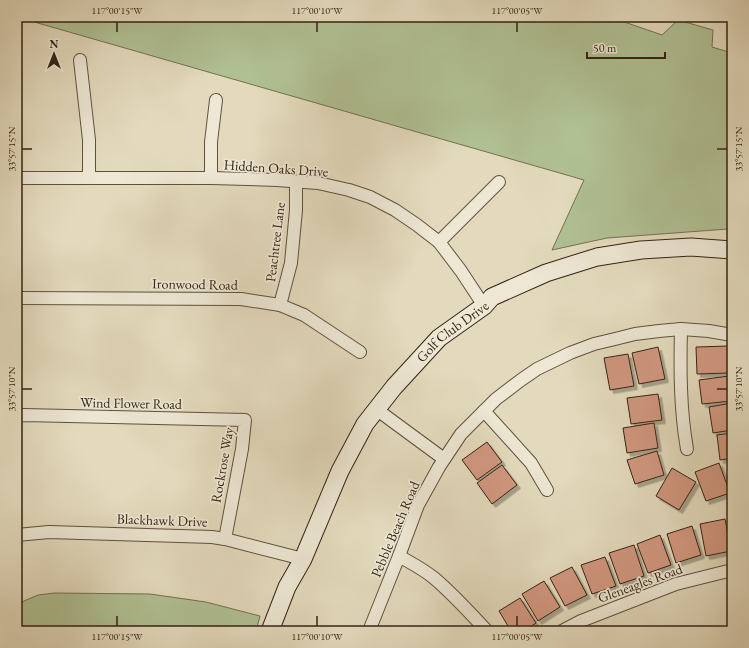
<svg xmlns="http://www.w3.org/2000/svg" width="749" height="648" viewBox="0 0 749 648" font-family="'EB Garamond',serif">
  <defs>
    <filter id="shadow"><feDropShadow dx="3.5" dy="3.5" stdDeviation="0" flood-color="#0004"/></filter>
  </defs>
  <rect width="100%" height="100%" fill="#e3dabd"/>
  <filter id="stains"><feTurbulence type="fractalNoise" baseFrequency=".005" numOctaves="4"/><feColorMatrix values="0 0 0 0 .2 0 0 0 0 .09 0 0 0 0 .02 0 0 0 .5 -.17"/></filter>
  <radialGradient id="worn" r=".72"><stop offset=".6" stop-color="#630" stop-opacity="0"/><stop offset="1" stop-color="#630" stop-opacity=".3"/></radialGradient>
  <g fill="#b0c093" stroke="#727253">
    <path d="M17,17H610L662,35L678,20L713,30L712,47L732,53V230L728,229L607,238L552,250L584,180Z"/>
    <path d="M55,593L150,594L206,602L260,616L256,631H17V604L38,595Z"/>
  </g>
  <g fill="#d1977f" stroke="#342313" filter="url(#shadow)">
    <path d="M728,346L729,373L697,374L696,347Z"/>
    <path d="M658,347L665,379L639,384L632,353Z"/>
    <path d="M628,354L634,386L610,390L604,358Z"/>
    <path d="M729,376L732,401L702,404L699,380Z"/>
    <path d="M658,394L662,420L631,424L627,398Z"/>
    <path d="M732,403V430L713,433L709,407Z"/>
    <path d="M654,423L658,448L627,453L623,428Z"/>
    <path d="M732,433V458L720,460L717,435Z"/>
    <path d="M487,442L502,462L477,480L462,460Z"/>
    <path d="M657,451L664,475L635,484L627,460Z"/>
    <path d="M719,463L730,493L706,501L695,472Z"/>
    <path d="M502,465L517,485L492,504L477,483Z"/>
    <path d="M672,468L696,482L679,510L656,496Z"/>
    <path d="M732,518V535L728,519Z"/>
    <path d="M725,519L731,551L706,556L700,524Z"/>
    <path d="M692,526L701,555L676,563L667,534Z"/>
    <path d="M660,535L671,565L648,573L637,544Z"/>
    <path d="M634,545L644,576L620,584L609,553Z"/>
    <path d="M605,557L616,586L592,594L581,565Z"/>
    <path d="M572,567L587,595L565,606L550,578Z"/>
    <path d="M544,581L560,607L538,621L522,594Z"/>
    <path d="M520,598L536,623L524,631H511L499,611Z"/>
  </g>
  <g fill="none" stroke-linecap="round" stroke-linejoin="round">
    <g stroke="#60513e" stroke-width="14">
      <g id="street">
        <path d="M80,60L89,140V178"/>
        <path d="M17,178H211L277,180L318,183L349,190L370,197L395,210L417,225L439,242L461,271L484,306"/>
        <path d="M211,178V142L216,100"/>
        <path d="M439,242L499,182"/>
        <path d="M17,298L241,299L280,305L304,315L360,352"/>
        <path d="M280,305L291,263L296,210V182"/>
        <path d="M681,329C680,369 680,409 687,449"/>
        <path d="M376,409L444,459"/>
        <path d="M484,411L531,463L547,490"/>
        <path d="M17,416L24,415L245,420L242,449L225,539"/>
        <path d="M17,535L49,532L212,537L225,539L303,559"/>
        <path d="M399,556C411,563 423,569 434,578C453,594 470,613 487,631"/>
        <path d="M369,631L399,556L418,505L439,467L461,434L496,399L521,380L537,369L570,353L594,344L615,339L635,334L659,331L681,329L709,331L732,335"/>
        <path d="M562,631L581,621L676,584L732,570"/>
      </g>
    </g>
    <g stroke="#342313" stroke-width="19">
      <g id="secondary">
        <path id="s1" d="M270,631L287,587L303,559L340,471L365,424L394,387L439,338L484,306L492,297L546,273L597,257L641,250L691,247L732,250"/>
      </g>
    </g>
    <use href="#street" stroke="#ede7d4" stroke-width="12"/>
    <use href="#secondary" stroke="#ede7d4" stroke-width="17"/>
  </g>
  <path fill="none" stroke="#342313" stroke-width="1.5" d="M117,22V32M317,22V32M517,22V32M22,149H32M717,149H727M22,389H32M717,389H727M117,616V626M317,616V626M517,616V626"/>
  <g text-anchor="middle" stroke-width="3.5" stroke-linejoin="round" paint-order="stroke">
    <g font-size="14" fill="#342313" stroke="#ede7d4">
      <text transform="translate(276 168) rotate(4)" y="5">Hidden Oaks Drive</text>
      <text transform="translate(275 242) rotate(-83)" y="5">Peachtree Lane</text>
      <text transform="translate(195 284) rotate(1)" y="5">Ironwood Road</text>
      <text dy="5" stroke="none"><textPath href="#s1" startOffset="356">Golf Club Drive</textPath></text>
      <text transform="translate(131 403) rotate(1)" y="5">Wind Flower Road</text>
      <text transform="translate(222 465) rotate(-80)" y="5">Rockrose Way</text>
      <text transform="translate(162 520) rotate(2)" y="5">Blackhawk Drive</text>
      <text transform="translate(395 529) rotate(-67)" y="5">Pebble Beach Road</text>
      <text transform="translate(640 583) rotate(-20)" y="5">Gleneagles Road</text>
    </g>
  </g>
  <rect width="749" height="648" fill="none" stroke="#e3dabd" stroke-width="44"/>
  <g transform="translate(54 54)" stroke="#ede7d4" stroke-width="3" paint-order="stroke">
  <path d="M0-3L7 15L0 10L-7 15Z" fill="#342313"/>
  <text y="-6" font-size="11" font-weight="bold" text-anchor="middle" fill="#342313">N</text>
  </g>
  <path d="M587 52v6h78v-6" fill="none" stroke="#342313" stroke-width="2"/>
  <text x="593" y="52" font-size="12" fill="#342313" stroke="#ede7d4" stroke-width="3" paint-order="stroke">50 m</text>
  <rect x="22" y="22" width="705" height="604" fill="none" stroke="#342313" stroke-width="1.5"/>
  <g font-size="10" text-anchor="middle" fill="#342313">
    <text x="117" y="14">117°00'15"W</text>
    <text x="317" y="14">117°00'10"W</text>
    <text x="517" y="14">117°00'05"W</text>
    <text transform="translate(11 149) rotate(-90)" y="4">33°57'15"N</text>
    <text transform="translate(738 149) rotate(-90)" y="4">33°57'15"N</text>
    <text transform="translate(11 389) rotate(-90)" y="4">33°57'10"N</text>
    <text transform="translate(738 389) rotate(-90)" y="4">33°57'10"N</text>
    <text x="117" y="640">117°00'15"W</text>
    <text x="317" y="640">117°00'10"W</text>
    <text x="517" y="640">117°00'05"W</text>
  </g>
  <rect width="100%" height="100%" filter="url(#stains)"/>
  <rect width="100%" height="100%" fill="url(#worn)"/>
</svg>
